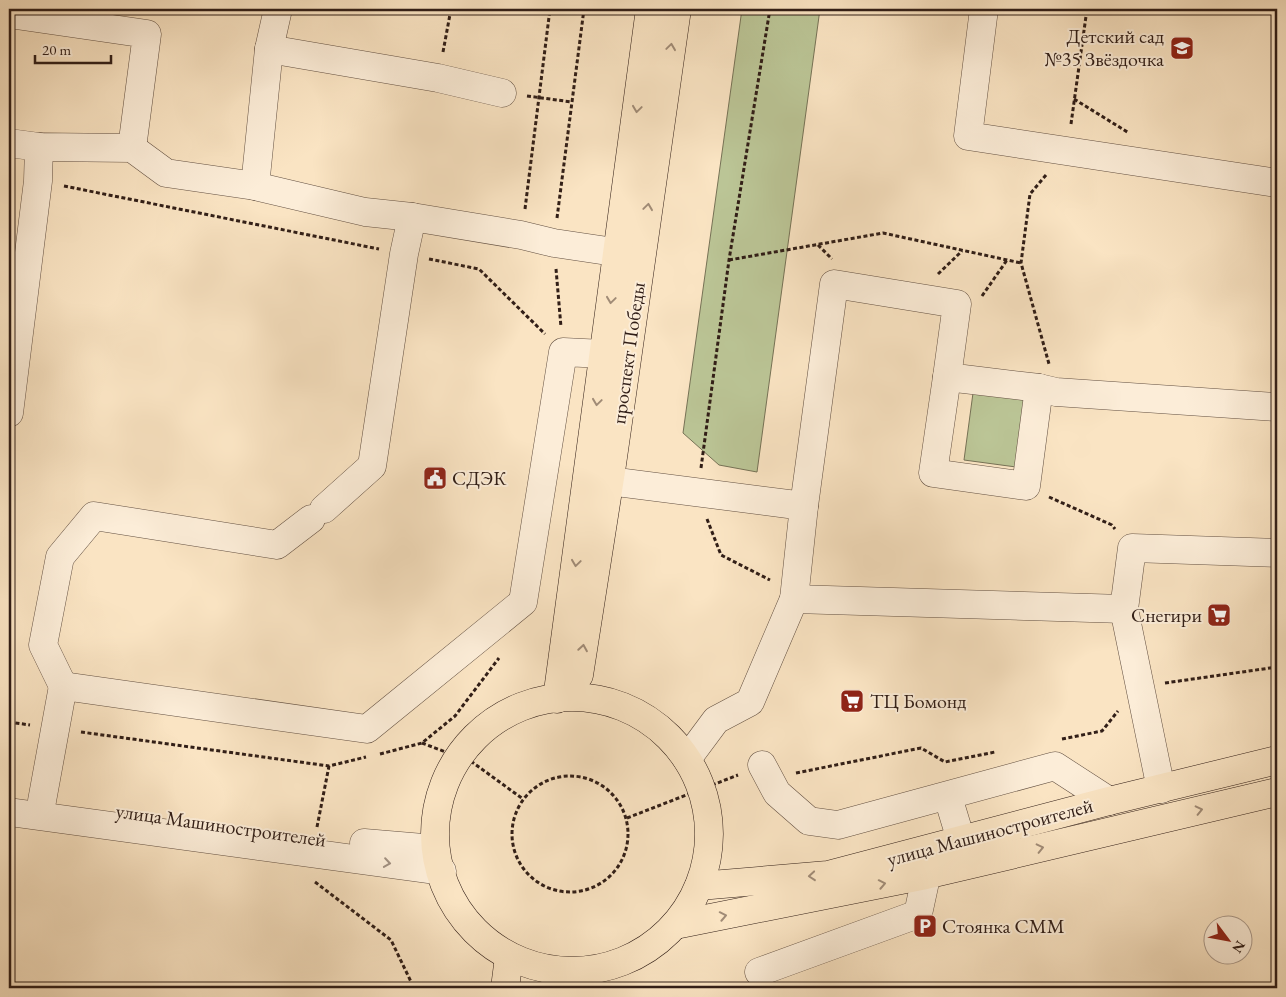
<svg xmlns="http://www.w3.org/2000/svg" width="1286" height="997" viewBox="0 0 1286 997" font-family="'EB Garamond',serif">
  <rect width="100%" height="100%" fill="#fae4c3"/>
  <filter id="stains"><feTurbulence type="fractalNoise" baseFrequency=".004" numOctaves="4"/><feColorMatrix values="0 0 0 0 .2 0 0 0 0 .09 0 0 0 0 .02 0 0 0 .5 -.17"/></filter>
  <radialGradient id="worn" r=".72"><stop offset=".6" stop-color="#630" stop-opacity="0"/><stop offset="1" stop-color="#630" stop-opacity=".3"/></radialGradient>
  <g fill="#bbc596" stroke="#767256">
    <path d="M742,9H820L757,472L719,465L683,433Z"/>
    <path d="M973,393L1026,400L1016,467L964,460Z"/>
  </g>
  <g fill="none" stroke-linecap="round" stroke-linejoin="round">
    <g stroke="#635042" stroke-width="29">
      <g id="minor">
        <path d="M984,9L968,136L1277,183"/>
        <path d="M9,14L147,34L132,148"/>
        <path d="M269,49L438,78L502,93"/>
        <path d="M9,143L39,147L132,148L166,173L255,186L365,212L412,217L521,235L554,243L641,256"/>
        <path d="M255,186L269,49L278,9"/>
        <path d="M947,377L933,473L1026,486L1039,388"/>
        <path d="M1277,407L1056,392L1039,388L947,377L957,304L834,284L804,506L794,599L1124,609L1132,548L1277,553"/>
        <path d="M9,413L38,181L39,147"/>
        <path d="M609,481L804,506"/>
        <path d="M324,509L372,466L404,254L412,217"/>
        <path d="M1124,609L1161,789"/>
        <path d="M63,686L43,645L60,557L94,516L277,545L311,519"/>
        <path d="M687,759L716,720L750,702L794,599"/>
        <path d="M762,765L777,793L809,821L838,825L1055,766L1109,801"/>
        <path d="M948,797L961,840"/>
        <path d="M42,801L63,686L367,729L523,602L563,352L604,354"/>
        <path d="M9,812L442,871"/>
        <path d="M364,843L435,849"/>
        <path d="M759,972L918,914L931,854"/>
      </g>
    </g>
    <g stroke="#311e17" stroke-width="29">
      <g id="major">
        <path d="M579,675L611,471L677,9"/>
        <circle cx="572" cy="834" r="137"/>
        <path d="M557,699L650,9"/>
        <path d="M699,886L828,875L1109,801L1277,760"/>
        <path d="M675,925L926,875L1277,792"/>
        <path d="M505,988L509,957"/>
      </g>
    </g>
    <g stroke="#311e17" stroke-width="3" stroke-dasharray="4 2.5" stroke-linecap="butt">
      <path d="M443,52L451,9"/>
      <path d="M527,96L572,102"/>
      <path d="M1074,99L1129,133"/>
      <path d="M1071,124L1087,9"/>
      <path d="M1046,175L1030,194L1021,263L1049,364"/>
      <path d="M64,186L379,249"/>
      <path d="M525,209L550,9"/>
      <path d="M557,218L584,9"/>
      <path d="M818,245L832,259"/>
      <path d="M429,259L479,269L545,334"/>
      <path d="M729,260L883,233L1021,263"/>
      <path d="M556,269L561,327"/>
      <path d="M938,274L962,251"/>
      <path d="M982,296L1007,260"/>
      <path d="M701,468L729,260L770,9"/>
      <path d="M1049,497L1112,525L1115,529"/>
      <path d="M707,519L721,555L770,580"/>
      <path d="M1165,683L1277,667"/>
      <path d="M9,722L30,725"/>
      <path d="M81,732L329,766L366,757"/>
      <path d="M1062,739L1102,731L1118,711"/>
      <path d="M422,743L472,762L523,799"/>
      <path d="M380,754L422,743L455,716L499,658"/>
      <path d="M796,773L921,748L945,762L995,752"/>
      <circle cx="570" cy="834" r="58"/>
      <path d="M627,818L738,775"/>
      <path d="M317,827L329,766"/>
      <path d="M315,882L391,940L414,988"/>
    </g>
    <use href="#minor" stroke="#fcedd8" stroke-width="28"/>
    <use href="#major" stroke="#fae4c3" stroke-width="28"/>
  </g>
  <defs><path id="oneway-chevron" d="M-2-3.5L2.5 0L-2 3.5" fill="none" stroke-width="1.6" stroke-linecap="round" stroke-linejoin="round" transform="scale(1.25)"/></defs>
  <g stroke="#a08b76">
    <use href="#oneway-chevron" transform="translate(671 47) rotate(-82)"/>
    <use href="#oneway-chevron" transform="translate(637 109) rotate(98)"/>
    <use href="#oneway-chevron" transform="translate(648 207) rotate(-82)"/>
    <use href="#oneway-chevron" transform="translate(611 300) rotate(98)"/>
    <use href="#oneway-chevron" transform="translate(597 402) rotate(98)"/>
    <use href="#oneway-chevron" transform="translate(576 563) rotate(98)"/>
    <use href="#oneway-chevron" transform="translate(583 648) rotate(-81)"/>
    <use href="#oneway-chevron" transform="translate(1199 810) rotate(-13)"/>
    <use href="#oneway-chevron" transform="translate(1040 848) rotate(-13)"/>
    <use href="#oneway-chevron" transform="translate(812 876) rotate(175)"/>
    <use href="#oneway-chevron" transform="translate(882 884) rotate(-11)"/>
    <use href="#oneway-chevron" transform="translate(723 916) rotate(-11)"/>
  </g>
  <use stroke="#a19081" href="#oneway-chevron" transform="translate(387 863) rotate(8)"/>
  <defs>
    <g id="school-square" transform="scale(1.25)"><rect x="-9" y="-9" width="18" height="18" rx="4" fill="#8f2418" stroke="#fcedd8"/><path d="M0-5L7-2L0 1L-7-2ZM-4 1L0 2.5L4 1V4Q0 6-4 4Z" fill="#fff"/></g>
    <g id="civic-square" transform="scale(1.25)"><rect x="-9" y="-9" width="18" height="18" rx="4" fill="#8f2418" stroke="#fcedd8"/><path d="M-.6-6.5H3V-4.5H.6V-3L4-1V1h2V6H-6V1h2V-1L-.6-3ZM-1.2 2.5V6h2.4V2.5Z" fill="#fff"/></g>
    <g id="supermarket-square" transform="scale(1.25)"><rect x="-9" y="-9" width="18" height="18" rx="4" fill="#8f2418" stroke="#fcedd8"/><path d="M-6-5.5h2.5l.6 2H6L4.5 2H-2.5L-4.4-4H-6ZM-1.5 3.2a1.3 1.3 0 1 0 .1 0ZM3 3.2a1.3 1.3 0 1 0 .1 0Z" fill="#fff"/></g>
    <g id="parking-square" transform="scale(1.25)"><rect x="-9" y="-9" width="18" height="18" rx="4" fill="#8f2418" stroke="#fcedd8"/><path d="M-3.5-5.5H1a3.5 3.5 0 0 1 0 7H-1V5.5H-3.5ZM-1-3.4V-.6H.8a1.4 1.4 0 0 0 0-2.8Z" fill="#fff"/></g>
  </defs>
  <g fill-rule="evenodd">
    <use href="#school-square" x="1182" y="48"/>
    <use href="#civic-square" x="435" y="478"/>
    <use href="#supermarket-square" x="1219" y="615"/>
    <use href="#supermarket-square" x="852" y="701"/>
    <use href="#parking-square" x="925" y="926"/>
  </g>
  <g text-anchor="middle" stroke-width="4" stroke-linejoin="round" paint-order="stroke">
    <g font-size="20" fill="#311e17" stroke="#fcedd8" text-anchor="start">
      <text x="1164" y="43" text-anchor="end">Детский сад<tspan x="1164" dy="23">№35 Звёздочка</tspan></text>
      <text x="452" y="485">СДЭК</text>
      <text x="1202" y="622" text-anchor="end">Снегири</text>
      <text x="870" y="708">ТЦ Бомонд</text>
      <text x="942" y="933">Стоянка СММ</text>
    </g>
    <g font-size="20" fill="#311e17" stroke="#fcedd8">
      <text transform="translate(628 353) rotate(-82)" y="7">проспект Победы</text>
      <text transform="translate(221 825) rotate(8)" y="7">улица Машиностроителей</text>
      <text transform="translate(990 832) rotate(-15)" y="7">улица Машиностроителей</text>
    </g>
  </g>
  <rect width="1286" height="997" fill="none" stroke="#fae4c3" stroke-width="30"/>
  <rect x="10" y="10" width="1266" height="977" fill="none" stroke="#311e17" stroke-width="2.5"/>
  <rect x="15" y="15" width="1256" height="967" fill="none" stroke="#311e17"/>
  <g transform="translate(1228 940) rotate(122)"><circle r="24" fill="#fcedd8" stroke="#ab9a8b"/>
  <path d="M0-4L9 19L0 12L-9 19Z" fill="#8f2418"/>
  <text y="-8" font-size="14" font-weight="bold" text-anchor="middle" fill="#311e17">N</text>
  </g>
  <path d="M35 55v8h76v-8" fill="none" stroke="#311e17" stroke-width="2.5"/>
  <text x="42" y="55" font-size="15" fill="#311e17" stroke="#fcedd8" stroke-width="4" paint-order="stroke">20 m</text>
  <rect width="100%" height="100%" filter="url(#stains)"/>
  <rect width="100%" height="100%" fill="url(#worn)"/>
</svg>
